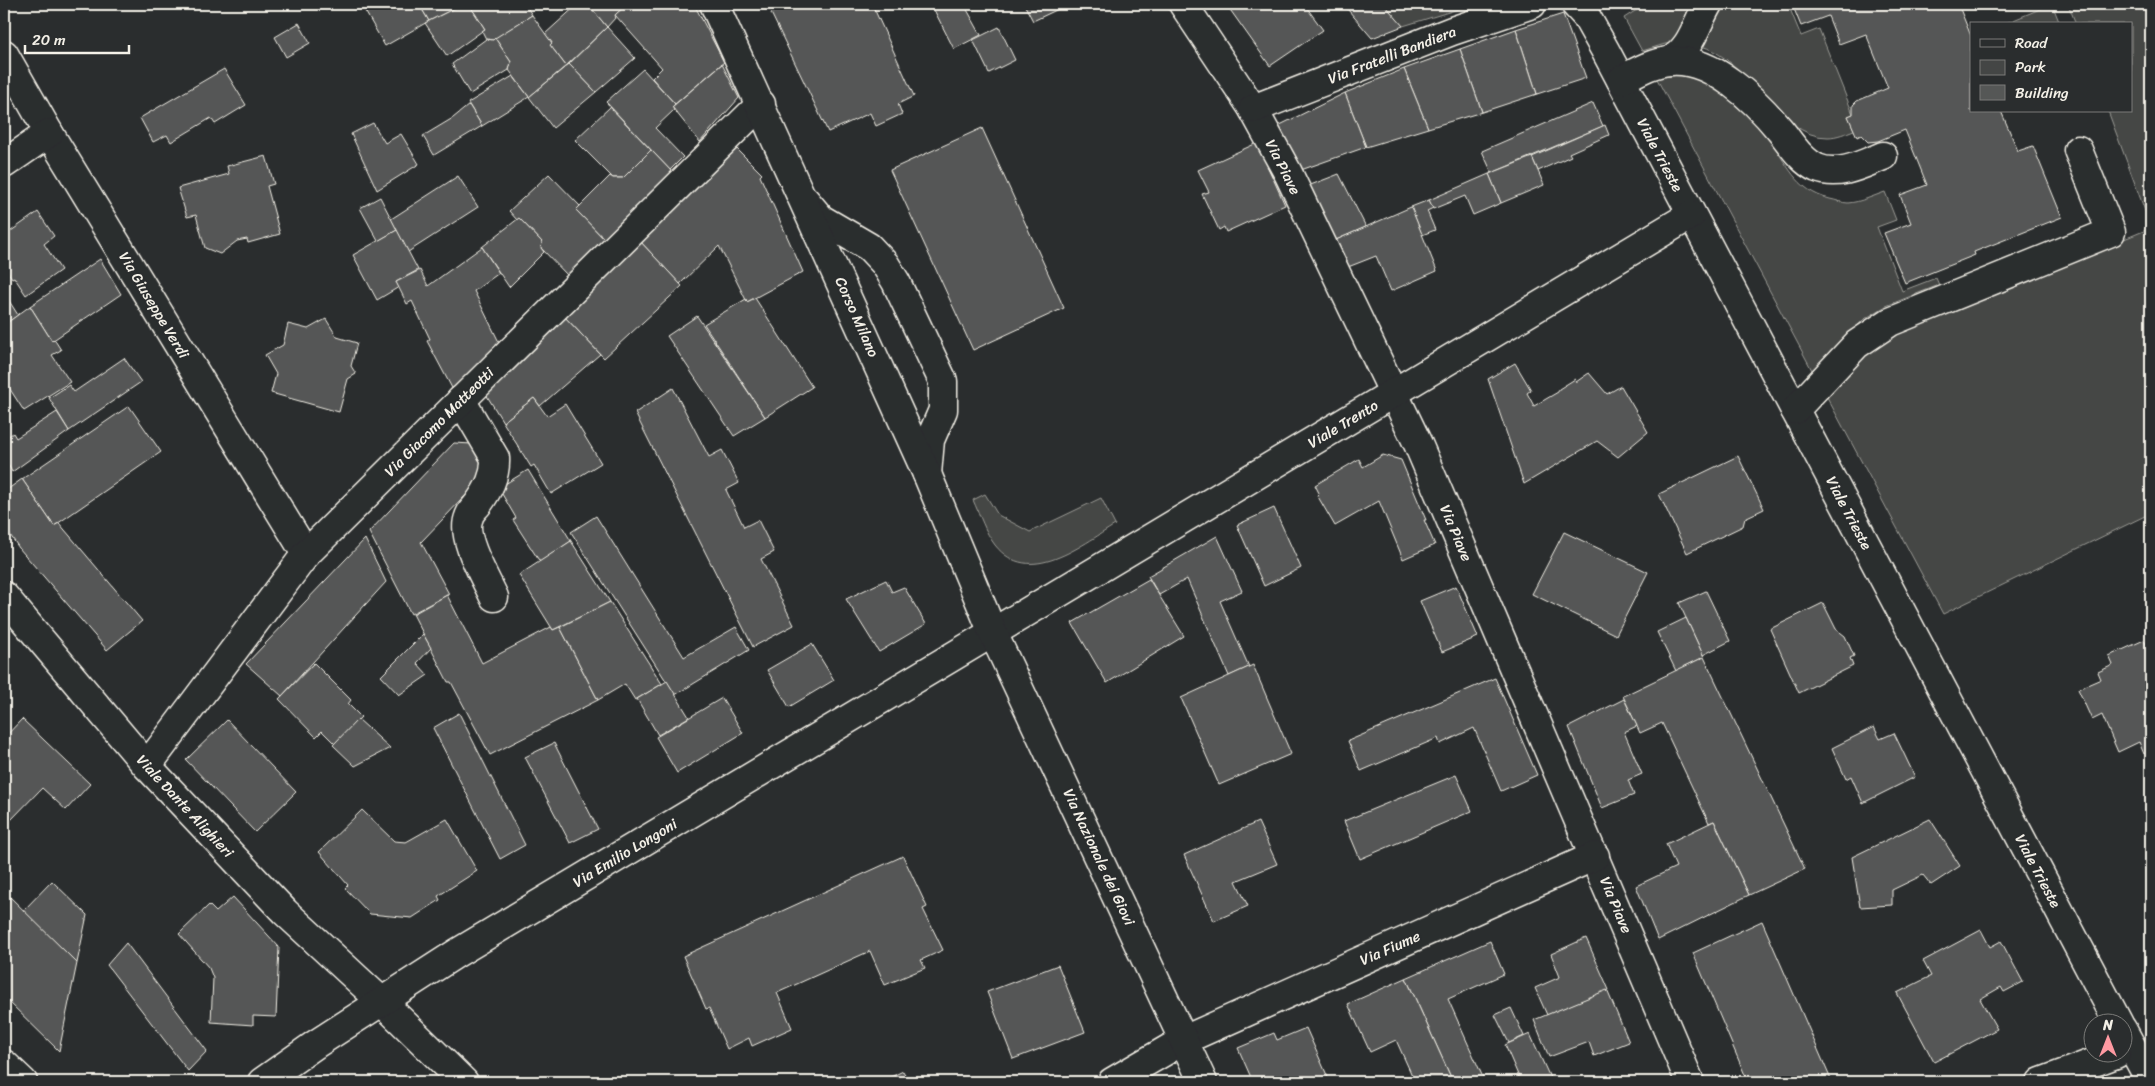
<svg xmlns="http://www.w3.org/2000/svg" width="2155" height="1086" viewBox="0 0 2155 1086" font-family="Sriracha,sans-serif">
  <rect width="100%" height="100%" fill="#2a2d2e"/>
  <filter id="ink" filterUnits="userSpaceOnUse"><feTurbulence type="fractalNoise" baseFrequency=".02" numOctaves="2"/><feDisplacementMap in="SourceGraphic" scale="10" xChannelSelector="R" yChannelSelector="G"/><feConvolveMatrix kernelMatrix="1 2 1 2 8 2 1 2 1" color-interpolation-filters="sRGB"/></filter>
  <g filter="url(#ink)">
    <g fill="#444645" stroke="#9c9c96">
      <path d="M1384,4H1475L1403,26Z"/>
      <path d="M1646,4H1697L1680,43L1665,44L1642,51L1624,18Z"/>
      <path d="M1720,4H1788L1801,36L1819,29L1853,114L1848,116L1854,130C1846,133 1837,137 1828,137C1778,138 1750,58 1698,45Z"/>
      <path d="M2052,4L2060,24H2004Z"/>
      <path d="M2068,4H2151V227L2108,111H2131V24H2076Z"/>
      <path d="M1664,74C1708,73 1741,104 1767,137C1787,162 1795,191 1830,199C1836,200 1842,203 1848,203C1861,202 1873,196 1885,192L1896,220L1877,227L1902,291L1936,278L1939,285L1886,306L1863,320L1813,372L1656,77Z"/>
      <path d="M2151,228V513L1943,614L1827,397L1855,365L1888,336Z"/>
      <path d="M985,494L998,515L1030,532L1101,498L1115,525C1081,545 1029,588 995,545C985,532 980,515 973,500Z"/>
    </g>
    <g fill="#555756" stroke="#f4f1e8">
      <path d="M378,4H419L429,21L385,46L365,11Z"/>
      <path d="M419,4H463L429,21Z"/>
      <path d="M463,4H469L485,29L447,56L425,23Z"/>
      <path d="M469,4H525L532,15L493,40L486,39L482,31L485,29Z"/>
      <path d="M578,4H588L607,27L566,66L550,45L552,43L545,34Z"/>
      <path d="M588,4H627L615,15L616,17L607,27Z"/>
      <path d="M627,4H694L724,62L675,104L652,78L662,68L615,15Z"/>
      <path d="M792,4H872L914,96L898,104L902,114L876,126L870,113L828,132L771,13Z"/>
      <path d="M931,4H964L981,35L954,49Z"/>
      <path d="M1024,4H1069L1033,21Z"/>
      <path d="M1226,4H1304L1323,30L1270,66Z"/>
      <path d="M1343,4H1384L1403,26L1372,38Z"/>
      <path d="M1792,4H1958L1971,36V111H2001L2018,151L2033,146L2062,217L1974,252L1975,255L1905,283L1884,233L1911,223L1900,195L1927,185L1905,130L1878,141L1868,142L1861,135L1857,137L1848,116L1853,114V105L1857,101L1888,88L1866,34L1839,44L1828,16L1801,26Z"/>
      <path d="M1563,14L1586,78L1537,94L1516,29Z"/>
      <path d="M532,15L552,43L550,45L566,66L529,97L509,70L511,62L495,38Z"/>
      <path d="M299,23L310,43L286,57L275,37Z"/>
      <path d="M607,27L635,58L596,92L569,64Z"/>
      <path d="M999,27L1015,60L989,73L973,40Z"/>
      <path d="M1516,29L1537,94L1482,112L1460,49Z"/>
      <path d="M495,38L511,62L509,70L470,94L452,64L486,39L493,40Z"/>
      <path d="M1460,49L1482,112L1428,128L1404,69Z"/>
      <path d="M569,64L596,92L553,128L529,97Z"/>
      <path d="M722,64L739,98L700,142L672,107Z"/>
      <path d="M224,69L246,105L215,124L211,118L171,142L167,135L153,142L140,118Z"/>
      <path d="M643,69L675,104L672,107L674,110L655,128L683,157L670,170L606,102Z"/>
      <path d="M1404,69L1428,128L1366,147L1345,93Z"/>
      <path d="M513,76L529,97L482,126L468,103Z"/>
      <path d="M1345,93L1366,147L1298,171L1276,127Z"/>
      <path d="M1593,103L1603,126L1492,173L1482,151Z"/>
      <path d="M469,105L482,126L434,155L423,136L453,118Z"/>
      <path d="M610,107L651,150L623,178H613L575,140Z"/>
      <path d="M373,123L385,143L401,134L419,164L377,190L351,134Z"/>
      <path d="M1605,125L1609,135L1569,153L1571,156L1538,171L1532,157Z"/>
      <path d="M982,128L1064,308L973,350L890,170Z"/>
      <path d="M1257,143L1285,205L1226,232L1224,227L1219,230L1202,194L1209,192L1198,170Z"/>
      <path d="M733,145L762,174L760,176L803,272L747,302L719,246L680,284L638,239Z"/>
      <path d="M651,150L673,173L607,242L576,210L610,176L613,178H623Z"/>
      <path d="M266,156L274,184L267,186L280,234L248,243L247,239L237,241L220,254L205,248L196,215L187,217L178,188L229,174L227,166Z"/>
      <path d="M1532,157L1544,185L1501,203L1489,174Z"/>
      <path d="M549,174L580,206L576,210L607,242L569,277L541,248L542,242L519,218L517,220L509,211Z"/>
      <path d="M1339,174L1366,227L1336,240L1308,186Z"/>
      <path d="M1489,174L1501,203L1473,215L1465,196L1433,209L1429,200Z"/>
      <path d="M458,176L478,207L408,252L391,219Z"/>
      <path d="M380,197L397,230L378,241L360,208Z"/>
      <path d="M1429,200L1433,208L1427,211L1435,230L1422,235L1411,207Z"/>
      <path d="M1411,207L1437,271L1391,291L1376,256L1348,267L1336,240Z"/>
      <path d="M38,212L54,236L44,244L61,270L26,295L14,277L12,278L4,267V236Z"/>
      <path d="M519,218L542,242L541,248L544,252L509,287L482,247Z"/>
      <path d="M397,230L418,270L396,282L399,287L377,300L353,255Z"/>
      <path d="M638,239L682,286L604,358L561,313Z"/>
      <path d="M482,247L499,273L474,291L500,344L453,390L427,341L430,339L412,301L407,304L396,282L420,270L428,286Z"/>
      <path d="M100,259L121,294L52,341L30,306Z"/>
      <path d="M4,293L18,315L4,325Z"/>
      <path d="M755,298L812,387L765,417L704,324L746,299L747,302Z"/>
      <path d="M30,306L52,341L54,339L61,350L52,355L70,382L24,411L4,380V325Z"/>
      <path d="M561,313L600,354L540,406L534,398L503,422L484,391Z"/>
      <path d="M697,316L765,417L734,436L667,336Z"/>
      <path d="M326,319L337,337L357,343L351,366L356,374L348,379L339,412L271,393L276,374L265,355L283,345L288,324L308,329Z"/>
      <path d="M124,358L141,382L69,431L49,398L69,385L74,392Z"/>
      <path d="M1515,363L1531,390L1527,393L1534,406L1558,392L1559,389L1575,379L1576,382L1589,373L1607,394L1621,386L1648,432L1618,457L1597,441L1524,484L1488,379Z"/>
      <path d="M673,388L709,457L722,450L739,483L726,490L744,527L758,520L774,552L761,559L794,625L753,647L635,413Z"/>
      <path d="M534,398L547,416L565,404L601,463L551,494L534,465L531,467L503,422Z"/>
      <path d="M129,406L161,452L54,526L22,479Z"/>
      <path d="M57,412L69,431L12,472L4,457V439L13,433L16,438Z"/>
      <path d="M454,443L472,444L487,473L421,542L449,594L411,614L369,532Z"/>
      <path d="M1383,455L1401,460L1426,520H1424L1435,545L1403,559L1379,501L1335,526L1317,495L1319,493L1315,485L1359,459L1363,467Z"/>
      <path d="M1738,456L1764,509L1745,518L1743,526L1687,553L1659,494Z"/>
      <path d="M528,470L571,541L540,562L513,520L516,518L502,494L505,484Z"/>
      <path d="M22,479L54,526L59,523L142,621L107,650L19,548L4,526V492Z"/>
      <path d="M1274,508L1301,568L1264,586L1237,525Z"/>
      <path d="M596,516L684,657L736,627L749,650L675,695L571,532Z"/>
      <path d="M1564,532L1648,572L1616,635L1532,594Z"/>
      <path d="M1217,536L1242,591L1220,601L1249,667L1229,676L1187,579L1159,595L1148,576Z"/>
      <path d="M365,539L386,582L282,696L246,664Z"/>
      <path d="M571,541L610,602L553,630L519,575Z"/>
      <path d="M1149,579L1184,636L1107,683L1072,623Z"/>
      <path d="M886,580L892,592L904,587L926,624L879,652L846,599Z"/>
      <path d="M1456,586L1478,637L1442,652L1420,601Z"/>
      <path d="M1706,591L1730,641L1703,655L1679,603Z"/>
      <path d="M447,595L482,663L551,627L553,630L560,627L598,700L490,755L451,682H448L413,614Z"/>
      <path d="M610,602L662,684L635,700L625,684L598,700L560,627Z"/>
      <path d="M1823,603L1836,629L1845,636L1854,656L1850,658L1853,666L1799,693L1770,629Z"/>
      <path d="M1686,618L1704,657L1676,671L1657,632Z"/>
      <path d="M423,634L431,648L417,663L428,675L399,695L381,676Z"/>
      <path d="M2144,640L2151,655V750L2144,754L2139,742L2118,752L2102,715L2092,720L2078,689L2101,679L2098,672L2113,665L2109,656Z"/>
      <path d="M812,644L834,680L789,707L767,670Z"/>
      <path d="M1704,657L1805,869L1749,895L1714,821L1709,823L1662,723L1640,733L1623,696Z"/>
      <path d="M314,663L351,700L348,704L361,717L335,744L322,731L316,737L279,699Z"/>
      <path d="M1253,665L1291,754L1219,785L1181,698Z"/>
      <path d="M1495,678L1537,775L1501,791L1474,728L1440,744L1438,738L1361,771L1348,741Z"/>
      <path d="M667,681L689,717L658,735L637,699Z"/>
      <path d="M722,698L743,733L677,773L656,737Z"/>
      <path d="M1624,699L1637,726L1624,732L1642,774L1628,780L1634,795L1602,808L1569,727Z"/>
      <path d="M459,713L525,845L500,859L433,728Z"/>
      <path d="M22,719L90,784L66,810L42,788L9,822L4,816V738Z"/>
      <path d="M358,719L390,748L355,766L333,745Z"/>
      <path d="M227,720L296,792L255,832L186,760Z"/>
      <path d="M1874,727L1880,739L1894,733L1915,777L1863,803L1851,776L1846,779L1832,748Z"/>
      <path d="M554,743L598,829L570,843L525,757Z"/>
      <path d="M1456,775L1472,811L1360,859L1344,821Z"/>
      <path d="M362,810L394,841L406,842L447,819L477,871L438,896L440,900L412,918L370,914L345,888L348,885L319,852Z"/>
      <path d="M1930,819L1960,866L1931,885L1923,875L1892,890V905L1860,907L1852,857Z"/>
      <path d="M1714,821L1749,895L1658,940L1636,886L1676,867L1666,844Z"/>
      <path d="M1258,822L1277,864L1236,881L1248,906L1214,921L1184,855Z"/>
      <path d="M903,856L927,907L923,909L943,950L921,960L925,968L885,985L870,951L777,993L792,1028L752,1046L749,1038L727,1049L709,1008L706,1009L683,956Z"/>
      <path d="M52,881L87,915L77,963L23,911Z"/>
      <path d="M4,891L77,963L59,1051L4,997Z"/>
      <path d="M233,897L279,947L276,1017L253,1016V1025L211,1022L213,978L209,968L179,934L209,905L216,912Z"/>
      <path d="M1762,921L1832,1082H1748L1693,953Z"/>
      <path d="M1981,930L1990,947L2001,941L2023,982L2004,992L2001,987L1980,999L1997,1029L1934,1062L1897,993L1931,976L1923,961Z"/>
      <path d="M1586,938L1609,990L1547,1015L1535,988L1560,977L1551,954Z"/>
      <path d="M1490,941L1504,974L1448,999L1485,1082H1453L1406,978Z"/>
      <path d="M126,943L207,1051L188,1071L107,965Z"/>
      <path d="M1058,965L1085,1032L1013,1059L987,992Z"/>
      <path d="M1406,978L1453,1082H1415L1396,1040L1370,1052L1348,1004Z"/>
      <path d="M1607,990L1629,1042L1594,1056L1589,1042L1549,1057L1534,1020Z"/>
      <path d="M1511,1008L1524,1036L1509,1043L1495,1015Z"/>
      <path d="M1306,1028L1330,1082H1253L1238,1048L1274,1033L1277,1040Z"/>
      <path d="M1530,1034L1552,1082H1521L1505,1045Z"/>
      <path d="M903,1071L909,1082H881Z"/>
    </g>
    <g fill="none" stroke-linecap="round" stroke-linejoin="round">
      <g stroke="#f4f1e8" stroke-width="31">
        <g id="minor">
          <path d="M1183,4L1253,109L1288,173L1418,444L1690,1082"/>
          <path d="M1575,4L1586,16L1605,50L2119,1024"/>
          <path d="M4,54L49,133L306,554"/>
          <path d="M1670,61C1693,46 1695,26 1708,4"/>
          <path d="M1621,80C1636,72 1653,62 1670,61C1712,57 1756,101 1780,130C1790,142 1801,161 1817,168C1839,177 1863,164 1883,156"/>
          <path d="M1253,109L1452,31L1532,4"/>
          <path d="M4,164L49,133"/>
          <path d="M805,200L821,219L869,247L885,264L896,282L943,381V410L930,440L927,474"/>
          <path d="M461,400L495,458C496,476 488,490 478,504C475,508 470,512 469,517C460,537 485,577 494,597"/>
          <path d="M1795,410L1857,344L1890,322L2111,232L2078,150"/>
          <path d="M4,596L147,766L285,912L381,1001L464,1082"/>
          <path d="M147,766L306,554L761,104"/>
          <path d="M2122,1029L2151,1082"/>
          <path d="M4,1064L23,1082"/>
          <path d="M262,1082L316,1044L457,953L1691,215"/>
          <path d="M1112,1082L1184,1040L1595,856"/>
          <path d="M2041,1082L2116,1054"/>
        </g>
      </g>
      <g stroke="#f4f1e8" stroke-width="31">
        <path id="major" d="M714,4L927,474L993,633L1203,1082"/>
      </g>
      <use href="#minor" stroke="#2a2d2e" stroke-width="28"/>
      <use href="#major" stroke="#2a2d2e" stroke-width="28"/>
    </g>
  </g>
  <g text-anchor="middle" stroke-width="4" stroke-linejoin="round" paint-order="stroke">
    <g font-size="15" fill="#f4f1e8" stroke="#2a2d2e">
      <text transform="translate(1392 55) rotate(-21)" y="5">Via Fratelli Bandiera</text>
      <text transform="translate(1660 155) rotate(62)" y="5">Viale Trieste</text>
      <text transform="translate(1283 167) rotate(63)" y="5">Via Piave</text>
      <text transform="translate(154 305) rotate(59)" y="5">Via Giuseppe Verdi</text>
      <text transform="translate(857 317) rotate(66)" y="5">Corso Milano</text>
      <text transform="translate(439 422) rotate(-45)" y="5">Via Giacomo Matteotti</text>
      <text transform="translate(1343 424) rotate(-31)" y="5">Viale Trento</text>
      <text transform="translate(1849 513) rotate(62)" y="5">Viale Trieste</text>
      <text transform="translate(1456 533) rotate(67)" y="5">Via Piave</text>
      <text transform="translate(185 806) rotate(47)" y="5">Viale Dante Alighieri</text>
      <text transform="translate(625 853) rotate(-31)" y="5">Via Emilio Longoni</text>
      <text transform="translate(1099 857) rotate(65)" y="5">Via Nazionale dei Giovi</text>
      <text transform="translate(2038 871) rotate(62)" y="5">Viale Trieste</text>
      <text transform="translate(1616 905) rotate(67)" y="5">Via Piave</text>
      <text transform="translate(1390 948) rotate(-24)" y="5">Via Fiume</text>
    </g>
  </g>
  <rect width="2155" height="1086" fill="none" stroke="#2a2d2e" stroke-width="20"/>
  <rect x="10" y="10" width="2135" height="1066" fill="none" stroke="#f4f1e8" stroke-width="2" filter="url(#ink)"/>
  <rect x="1970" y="22" width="162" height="90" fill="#2a2d2e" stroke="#7b7b78"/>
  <rect x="1980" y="39" width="25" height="8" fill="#2a2d2e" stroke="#7b7b78"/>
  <text x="2015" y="48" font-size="15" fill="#f4f1e8">Road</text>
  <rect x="1980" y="60" width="25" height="15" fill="#444645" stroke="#7b7b78"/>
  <text x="2015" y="72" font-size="15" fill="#f4f1e8">Park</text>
  <rect x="1980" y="85" width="25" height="15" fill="#555756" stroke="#7b7b78"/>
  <text x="2015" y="98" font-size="15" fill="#f4f1e8">Building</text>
  <g transform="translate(2108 1038)"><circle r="24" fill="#2a2d2e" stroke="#7b7b78"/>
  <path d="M0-4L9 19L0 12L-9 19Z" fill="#ff9aa2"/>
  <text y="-8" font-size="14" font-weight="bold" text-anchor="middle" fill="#f4f1e8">N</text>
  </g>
  <path d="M25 45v8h104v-8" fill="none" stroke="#f4f1e8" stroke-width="2.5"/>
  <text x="32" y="45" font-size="15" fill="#f4f1e8" stroke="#2a2d2e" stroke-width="4" paint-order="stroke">20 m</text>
</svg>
